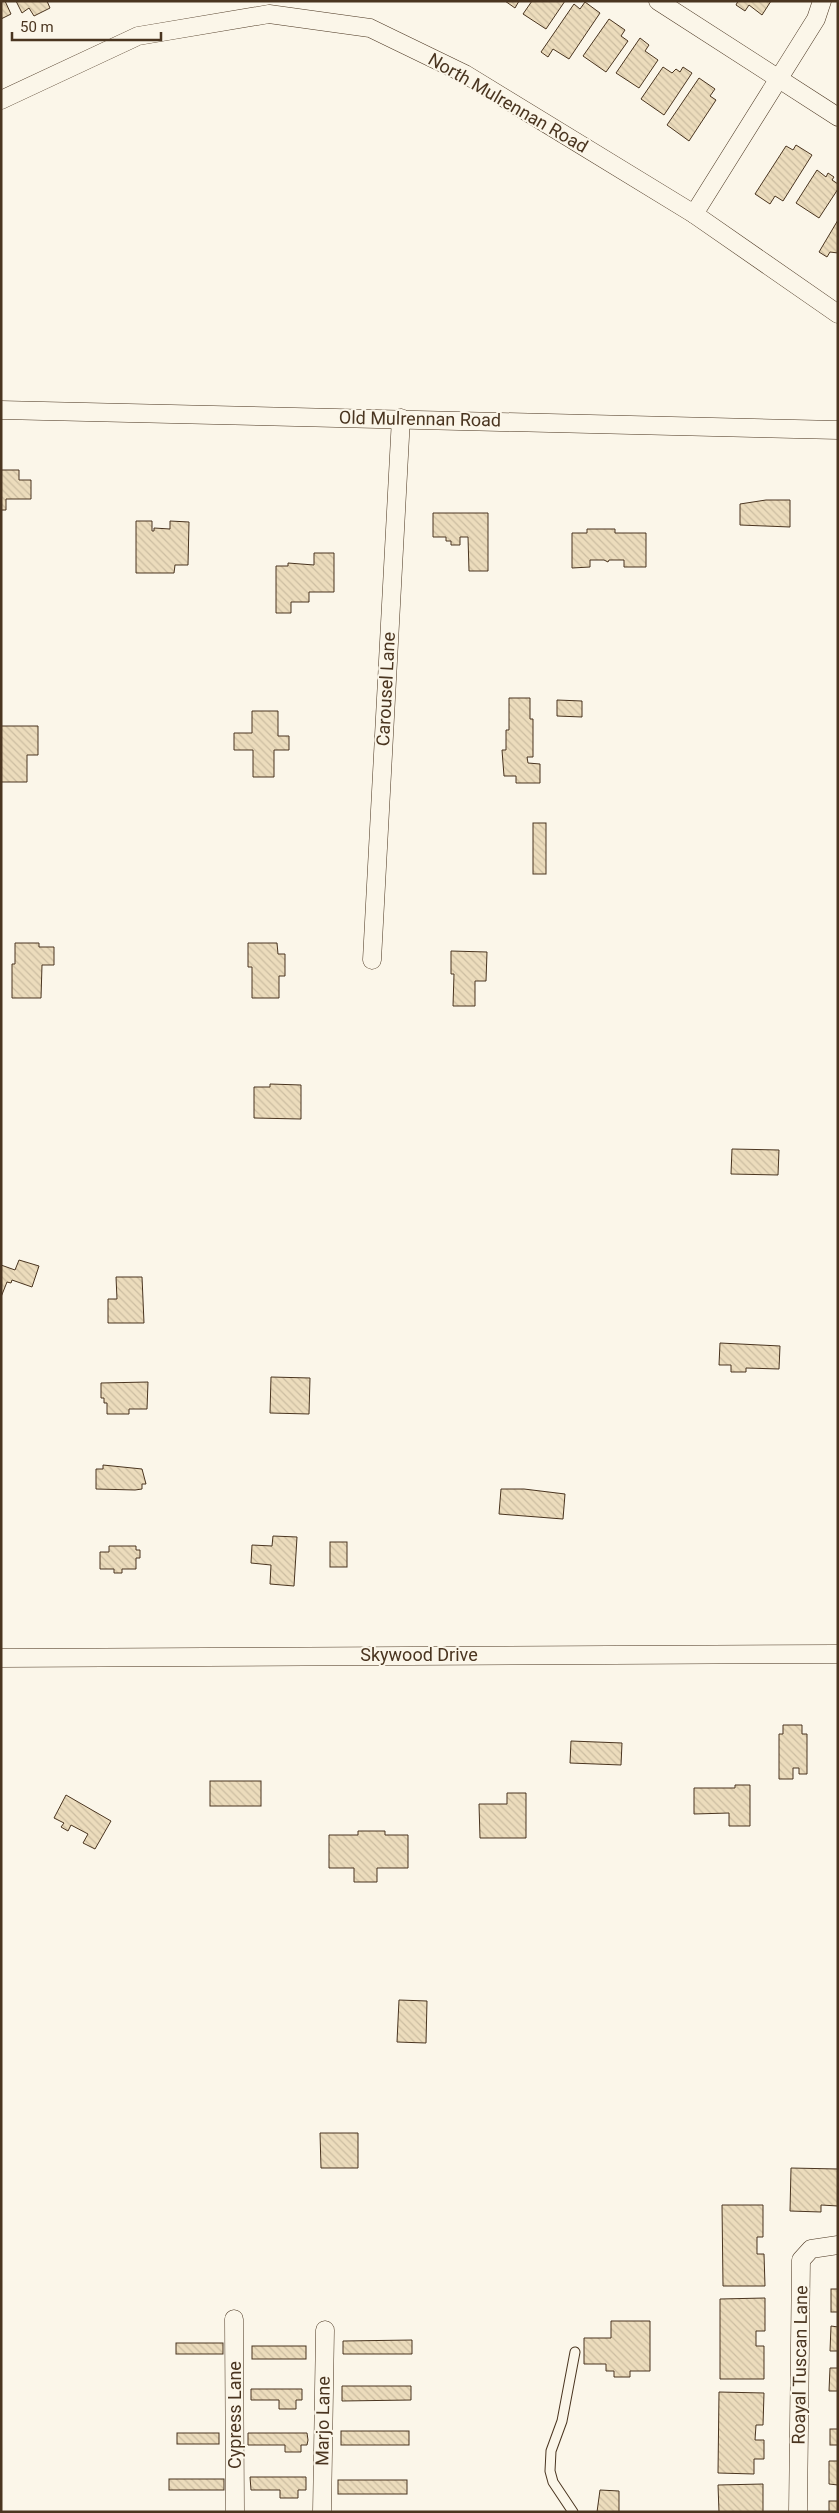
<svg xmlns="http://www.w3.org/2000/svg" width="839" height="2513" viewBox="0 0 839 2513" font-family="Roboto,sans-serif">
  <defs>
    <pattern id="building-back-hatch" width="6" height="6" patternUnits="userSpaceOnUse" patternTransform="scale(1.25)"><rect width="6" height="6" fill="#ecdcbc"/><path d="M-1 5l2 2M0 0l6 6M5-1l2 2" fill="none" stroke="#ccbda1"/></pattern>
  </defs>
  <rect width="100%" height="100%" fill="#fbf6e9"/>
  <g fill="url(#building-back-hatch)" stroke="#4a3520">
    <path d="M1,1H5L11,14L1,19Z"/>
    <path d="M16,1H47L50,8L34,16L29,8L22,13Z"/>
    <path d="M505,1H519L515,8Z"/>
    <path d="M532,1H565L546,29L523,14Z"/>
    <path d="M738,1H771L762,15L749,5L745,11L736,5Z"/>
    <path d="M585,2L600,13L569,59L553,49L548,57L541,52L574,4L580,9Z"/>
    <path d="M609,19L625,30L621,36L628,41L606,72L583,56Z"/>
    <path d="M640,38L649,45L645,51L658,60L639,88L616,73Z"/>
    <path d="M663,67L672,73L676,69L680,72L683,67L692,73L664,115L641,99Z"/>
    <path d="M699,78L715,89L710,96L716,100L689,141L667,125Z"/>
    <path d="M796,145L812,155L783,201L775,196L770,204L755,194L786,146L793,150Z"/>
    <path d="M817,170L826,177L828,173L834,177L832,180L838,184V189L819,218L796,203Z"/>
    <path d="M838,220V253L830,252L827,257L819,252Z"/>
    <path d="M1,470H19V480H31V499H6V510H1Z"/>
    <path d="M766,500H790V527L740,525V504Z"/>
    <path d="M433,513H488V571H469L468,537H460V545H451V541H446V537H433Z"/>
    <path d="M136,521H152V531H154V528L170,529V521L189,522L188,565H175L174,573H136Z"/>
    <path d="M587,529H615V533H646V567H624V560H609L608,562L604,560H590V567L572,568V533H587Z"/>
    <path d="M314,553H334V592H309V602H291V613H276V566H288V563L314,565Z"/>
    <path d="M509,698H530V719H533V757H527L528,763L540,764V783H516V776H504L502,750H506V730H509Z"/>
    <path d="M557,700L582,701V717L557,716Z"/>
    <path d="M252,711H278V736H289V750H274V777H253V750H234V733H252Z"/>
    <path d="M1,726H38V755H27V782H1Z"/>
    <rect x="533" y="823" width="13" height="51"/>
    <path d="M15,943H39V947H54V965H42L41,998H12V964H15Z"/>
    <path d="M248,943H277L278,954H285V976H279V998H252V967H248Z"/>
    <path d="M451,951L487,952L486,981H475V1006H453L454,974H451Z"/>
    <path d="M270,1084L301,1085V1119L254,1118V1087H270Z"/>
    <path d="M732,1149L779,1150L778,1175L731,1174Z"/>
    <path d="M19,1260L39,1266L32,1287L12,1280L11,1283L7,1282L1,1297V1265L15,1270Z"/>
    <path d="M116,1277H142L144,1323H108V1299H117Z"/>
    <path d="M720,1343L780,1346L779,1369L746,1368V1372H731V1365H719Z"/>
    <path d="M271,1377L310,1378L309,1414L270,1413Z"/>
    <path d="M148,1382L147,1409H129V1414H107V1403H104V1398H101V1383Z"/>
    <path d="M103,1465L142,1469L146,1484H142V1489L135,1490L96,1489V1469H103Z"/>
    <path d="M501,1489H524L565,1494L563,1519L499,1514Z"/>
    <path d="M273,1536L297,1537L294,1586L270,1584L271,1565L251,1563L252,1545L272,1546Z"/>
    <rect x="330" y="1542" width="17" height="25"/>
    <path d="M109,1546H136V1550H140V1558H136V1569H122V1573H114V1569H100V1552H109Z"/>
    <path d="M783,1725H802V1734H807V1774H799V1768H793V1779H779V1734H783Z"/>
    <path d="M571,1741L622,1743L621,1765L570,1763Z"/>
    <rect x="210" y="1781" width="51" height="25"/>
    <path d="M735,1785H750V1826H729V1813L694,1814V1788H735Z"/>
    <path d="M507,1793H526V1838H480L479,1804H507Z"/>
    <path d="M66,1795L111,1821L95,1849L83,1843L88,1834L71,1825L68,1831L61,1827L64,1823L54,1818Z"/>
    <path d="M358,1831H385V1835H408V1868H377V1882H354V1868H329V1835H358Z"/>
    <path d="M399,2000L427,2001L426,2043L397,2042Z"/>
    <path d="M320,2133H358V2168H321Z"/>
    <path d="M791,2168L838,2169V2206L821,2205V2212L790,2211Z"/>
    <path d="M722,2205H763V2237H757V2254H764L765,2286H723Z"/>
    <rect x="831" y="2289" width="7" height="23"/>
    <path d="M765,2298V2331H756V2346H764V2379H720V2299Z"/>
    <path d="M611,2321H650V2371H630V2377H614V2371H606V2364H584V2338H611Z"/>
    <path d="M831,2326L838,2327V2351H830Z"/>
    <path d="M412,2340V2354H343V2341Z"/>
    <rect x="176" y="2343" width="47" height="11"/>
    <rect x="252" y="2346" width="54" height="13"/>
    <path d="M830,2368H838V2391H829Z"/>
    <path d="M342,2386H411V2400L342,2401Z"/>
    <path d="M251,2389H302V2400H296V2409H279V2400H251Z"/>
    <path d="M719,2392L764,2393L763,2425H756L755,2440H764V2459H754V2474L718,2473Z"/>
    <rect x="830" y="2429" width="8" height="16"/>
    <rect x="341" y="2431" width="68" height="14"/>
    <rect x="177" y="2433" width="42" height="11"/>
    <path d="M248,2433H307L308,2440L307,2445H301V2452H285V2445H248Z"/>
    <path d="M829,2461H838V2485L829,2484Z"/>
    <path d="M250,2477H306V2490H298V2498H280V2490H251Z"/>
    <rect x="169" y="2479" width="55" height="11"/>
    <rect x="338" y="2480" width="69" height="14"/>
    <path d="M763,2484V2512H719L718,2485Z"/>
    <path d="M600,2490L619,2491V2512H597Z"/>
    <rect x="829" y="2501" width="9" height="11"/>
  </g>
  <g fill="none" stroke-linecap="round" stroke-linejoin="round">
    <g stroke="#4a3520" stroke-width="11">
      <path id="service" d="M573,2512L553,2482L550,2471L551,2451L562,2421L575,2352"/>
    </g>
    <g stroke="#4a3520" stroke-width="19">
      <g id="minor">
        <path d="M658,1L838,117"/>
        <path d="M1,100L138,36L269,14L370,28L465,74L694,214L838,314"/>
        <path d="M694,214L816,19L822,1"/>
        <path d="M1,410L838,430"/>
        <path d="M372,960L401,418"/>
        <path d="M1,1658L838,1654"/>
        <path d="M234,2319L235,2512"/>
        <path d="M322,2512L325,2330"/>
        <path d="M798,2512L801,2260L811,2249L838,2245"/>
      </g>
    </g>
    <use href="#service" stroke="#fbf6e9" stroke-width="9"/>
    <use href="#minor" stroke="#fbf6e9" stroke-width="18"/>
  </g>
  <g text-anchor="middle" stroke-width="4" stroke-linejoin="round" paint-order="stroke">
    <g font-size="18" fill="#4a3520" stroke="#fbf6e9">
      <text transform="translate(508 103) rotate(30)" y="6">North Mulrennan Road</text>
      <text transform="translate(420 419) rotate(1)" y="6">Old Mulrennan Road</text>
      <text transform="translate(386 689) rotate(-87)" y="6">Carousel Lane</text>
      <text x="419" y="1661">Skywood Drive</text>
      <text transform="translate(800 2365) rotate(-89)" y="6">Roayal Tuscan Lane</text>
      <text transform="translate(235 2415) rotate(-90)" y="6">Cypress Lane</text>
      <text transform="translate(323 2421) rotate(-89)" y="6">Marjo Lane</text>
    </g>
  </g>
  <rect width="839" height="2513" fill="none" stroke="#4a3520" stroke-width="5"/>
  <path d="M12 32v8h149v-8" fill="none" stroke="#4a3520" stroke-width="2.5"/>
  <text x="20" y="32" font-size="15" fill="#4a3520" stroke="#fbf6e9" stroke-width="4" paint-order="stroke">50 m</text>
</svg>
